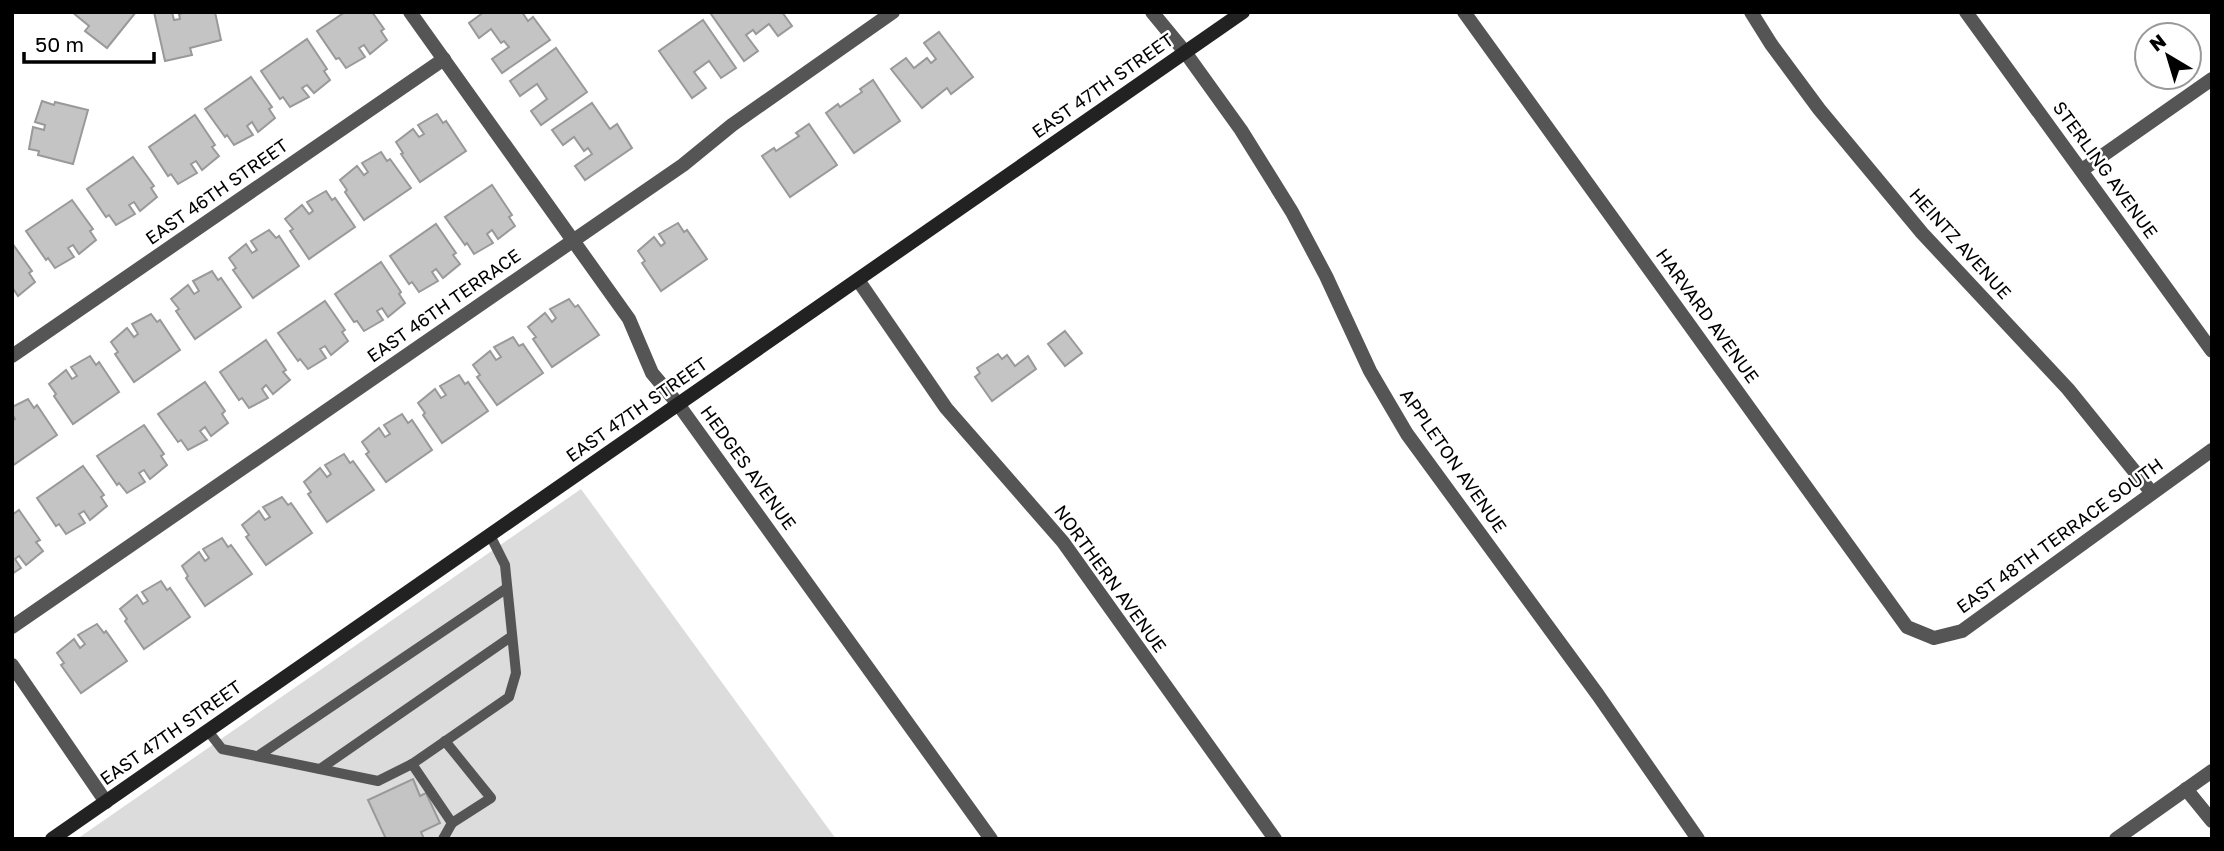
<svg xmlns="http://www.w3.org/2000/svg" width="2224" height="851" viewBox="0 0 2224 851" font-family="'Golos Text',sans-serif">
  <rect width="100%" height="100%" fill="#fff"/>
  <path fill="#dcdcdc" d="M581,489L836,839H77Z"/>
  <g fill="#c4c4c4" stroke="#999" stroke-width="2">
    <path d="M72,12H136L107,48L85,31L89,26Z"/>
    <path d="M154,12H172L174,20L180,19L179,14L186,12H215L221,40L190,48L192,55L165,61Z"/>
    <path d="M345,12H372L384,29L381,31L387,40L370,54L364,45L359,48L365,57L346,68L339,58L336,59L317,31Z"/>
    <path d="M484,12H522L528,21L533,17L550,40L502,73L492,59L509,47L504,41L501,43L491,29L479,38L469,23Z"/>
    <path d="M714,12H782L792,26L778,36L769,24L756,34L753,30L746,35L758,51L744,61L711,14Z"/>
    <path d="M703,20L736,68L721,78L709,61L694,72L706,88L692,98L659,51Z"/>
    <path d="M939,32L973,77L951,94L947,88L922,108L891,69L906,58L914,68L927,58L931,63L936,59L924,43Z"/>
    <path d="M307,39L327,69L324,71L330,80L314,93L307,85L302,88L309,97L290,107L283,97L280,99L261,71Z"/>
    <path d="M556,48L587,92L541,125L531,111L547,99L537,84L520,96L510,81Z"/>
    <path d="M251,77L272,107L269,109L275,118L258,132L252,122L247,126L253,135L234,145L227,135L225,137L205,109Z"/>
    <path d="M873,80L900,121L854,153L826,113L838,104L840,107L862,92L860,89Z"/>
    <path d="M42,101L54,105L55,102L88,110L73,164L38,155L39,151L29,149L33,127L44,130L45,125L35,122Z"/>
    <path d="M592,103L610,129L617,124L632,148L585,180L575,166L592,154L588,148L584,151L574,137L563,145L552,130Z"/>
    <path d="M437,114L443,123L446,121L466,151L420,182L401,154L403,153L396,142L413,129L419,137L424,134L418,125Z"/>
    <path d="M195,115L215,145L212,147L219,156L202,170L196,161L191,164L197,173L178,184L171,174L168,176L149,147Z"/>
    <path d="M809,124L837,165L790,197L762,156L774,148L776,151L799,136L796,133Z"/>
    <path d="M381,152L387,161L390,159L411,188L364,220L345,192L347,190L340,180L357,166L364,175L368,172L362,163Z"/>
    <path d="M133,157L154,186L151,188L157,197L140,211L134,202L129,205L135,214L116,225L109,215L106,217L87,189Z"/>
    <path d="M492,185L512,215L509,217L515,226L498,239L492,230L487,234L493,243L474,254L467,243L465,245L445,217Z"/>
    <path d="M326,191L332,200L335,198L355,227L309,259L290,231L293,229L285,219L302,205L309,214L313,211L307,202Z"/>
    <path d="M72,200L93,229L90,231L96,240L79,254L73,245L68,248L74,257L55,268L48,258L46,260L26,231Z"/>
    <path d="M678,223L684,232L687,230L707,259L661,291L642,263L645,261L638,251L654,237L661,246L665,243L659,234Z"/>
    <path d="M436,224L456,253L453,255L460,264L443,278L436,269L432,272L438,281L419,292L412,282L409,284L390,256Z"/>
    <path d="M269,230L276,238L279,236L299,266L253,298L233,270L236,268L229,258L246,244L252,253L257,250L251,241Z"/>
    <path d="M12,243L32,271L29,273L35,282L18,296L12,287Z"/>
    <path d="M381,262L401,292L399,294L405,303L388,317L382,308L377,311L383,320L364,331L357,321L354,322L335,294Z"/>
    <path d="M212,271L218,280L221,278L241,307L195,339L176,311L179,309L171,299L188,285L194,294L199,291L193,281Z"/>
    <path d="M569,299L575,307L578,305L599,335L552,367L533,339L536,337L528,327L545,313L552,322L556,318L550,309Z"/>
    <path d="M325,301L345,330L342,332L348,341L331,355L325,346L320,349L326,358L308,369L300,359L298,361L278,333Z"/>
    <path d="M151,314L157,322L160,320L180,350L134,382L115,354L118,352L111,342L127,328L134,337L138,334L132,324Z"/>
    <path d="M1065,331L1082,353L1065,366L1048,344Z"/>
    <path d="M513,337L519,346L523,344L543,373L497,405L477,377L480,375L473,365L490,351L496,360L501,357L494,347Z"/>
    <path d="M266,340L286,370L283,372L290,380L273,394L266,385L262,389L268,398L249,408L242,398L239,400L220,372Z"/>
    <path d="M998,354L1002,359L1007,355L1015,366L1028,356L1036,369L992,401L975,377L980,373L977,368Z"/>
    <path d="M90,356L96,365L99,362L119,392L73,424L54,396L56,394L49,384L66,370L72,379L77,376L71,367Z"/>
    <path d="M459,375L465,384L468,382L488,411L442,443L423,415L425,413L418,403L435,389L441,398L446,395L440,386Z"/>
    <path d="M205,382L225,411L222,414L228,423L211,436L205,427L200,431L207,440L188,450L181,440L178,442L158,414Z"/>
    <path d="M28,399L34,408L37,405L57,435L12,466V421L15,419L12,414V407Z"/>
    <path d="M402,414L408,423L412,420L432,450L386,482L366,454L369,452L362,442L379,428L385,437L390,434L384,425Z"/>
    <path d="M144,425L164,454L161,456L167,465L150,479L144,470L139,473L145,482L127,493L119,483L117,485L97,456Z"/>
    <path d="M344,454L350,463L353,461L374,490L327,522L308,494L311,492L304,482L320,468L327,477L331,474L325,465Z"/>
    <path d="M83,466L104,495L101,497L107,506L90,520L84,511L79,514L85,523L66,534L59,524L56,526L37,498Z"/>
    <path d="M282,497L288,505L291,503L312,533L266,565L246,537L249,535L242,525L259,511L265,520L270,517L263,507Z"/>
    <path d="M19,510L40,540L36,542L43,551L26,565L19,556L15,559L21,568L12,574V515Z"/>
    <path d="M222,538L228,547L231,545L252,574L205,606L186,578L188,576L182,566L199,552L205,561L209,558L203,549Z"/>
    <path d="M161,581L167,590L170,588L190,617L144,649L125,621L127,619L120,609L137,595L143,604L148,601L142,592Z"/>
    <path d="M97,624L104,633L106,631L127,661L81,693L61,665L64,663L57,653L74,639L80,648L85,644L78,635Z"/>
    <path d="M413,779L420,796L426,793L440,823L421,832L424,839H386L368,800Z"/>
  </g>
  <g fill="none" stroke-linecap="round" stroke-linejoin="round">
    <g stroke="#555" stroke-width="10">
      <path d="M208,731L222,749L378,781L412,764L509,697L516,673L505,565L490,535"/>
      <path d="M258,756L507,588"/>
      <path d="M412,764L452,823L491,798L445,741"/>
      <path d="M320,769L512,636"/>
      <path d="M443,839L452,823"/>
    </g>
    <g stroke="#555" stroke-width="14">
      <path d="M410,12L629,319L652,373L678,404L991,839"/>
      <path d="M1152,12L1185,52L1241,130L1292,212L1326,276L1370,371L1407,434L1598,695L1698,839"/>
      <path d="M1464,12L1907,627L1934,638L1962,631L2212,450"/>
      <path d="M1751,12L1771,44L1819,109L1922,233L2068,389L2152,493"/>
      <path d="M2082,170L2212,79"/>
      <path d="M858,280L946,408L1063,542L1275,839"/>
      <path d="M12,356L444,59"/>
      <path d="M12,627L683,165L732,125L893,12"/>
      <path d="M12,665L106,802"/>
      <path d="M2186,789L2212,821"/>
      <path d="M2116,839L2212,771"/>
    </g>
    <path stroke="#555" stroke-width="14" d="M1966,12L2212,351"/>
    <path stroke="#222" stroke-width="14" d="M52,839L1243,12"/>
  </g>
  <g text-anchor="middle" stroke-width="5" stroke-linejoin="round" paint-order="stroke">
    <g font-size="18" fill="#000" stroke="#fff">
      <text transform="translate(1103 86) rotate(-35)" y="6">EAST 47TH STREET</text>
      <text transform="translate(2105 170) rotate(54)" y="6">STERLING AVENUE</text>
      <text transform="translate(217 192) rotate(-35)" y="6">EAST 46TH STREET</text>
      <text transform="translate(1960 244) rotate(48)" y="6">HEINTZ AVENUE</text>
      <text transform="translate(444 306) rotate(-35)" y="6">EAST 46TH TERRACE</text>
      <text transform="translate(1707 316) rotate(54)" y="6">HARVARD AVENUE</text>
      <text transform="translate(637 410) rotate(-35)" y="6">EAST 47TH STREET</text>
      <text transform="translate(1453 461) rotate(55)" y="6">APPLETON AVENUE</text>
      <text transform="translate(748 468) rotate(54)" y="6">HEDGES AVENUE</text>
      <text transform="translate(2060 536) rotate(-36)" y="6">EAST 48TH TERRACE SOUTH</text>
      <text transform="translate(1110 579) rotate(54)" y="6">NORTHERN AVENUE</text>
      <text transform="translate(171 733) rotate(-35)" y="6">EAST 47TH STREET</text>
    </g>
  </g>
  <rect width="2224" height="851" fill="none" stroke="#000000" stroke-width="28"/>
  <g transform="translate(2168 56) rotate(322)"><circle r="33" fill="#ffffff" stroke="#999999" stroke-width="2"/>
  <path d="M0-5L12 26L0 18L-12 26Z" fill="#000000"/>
  <text y="-10" font-size="19" font-weight="bold" text-anchor="middle" fill="#000000">N</text>
  </g>
  <path d="M24 52v10h130v-10" fill="none" stroke="#000000" stroke-width="3.5"/>
  <text x="35" y="52" font-size="21" fill="#000000" stroke="#ffffff" stroke-width="5" paint-order="stroke">50 m</text>
</svg>
